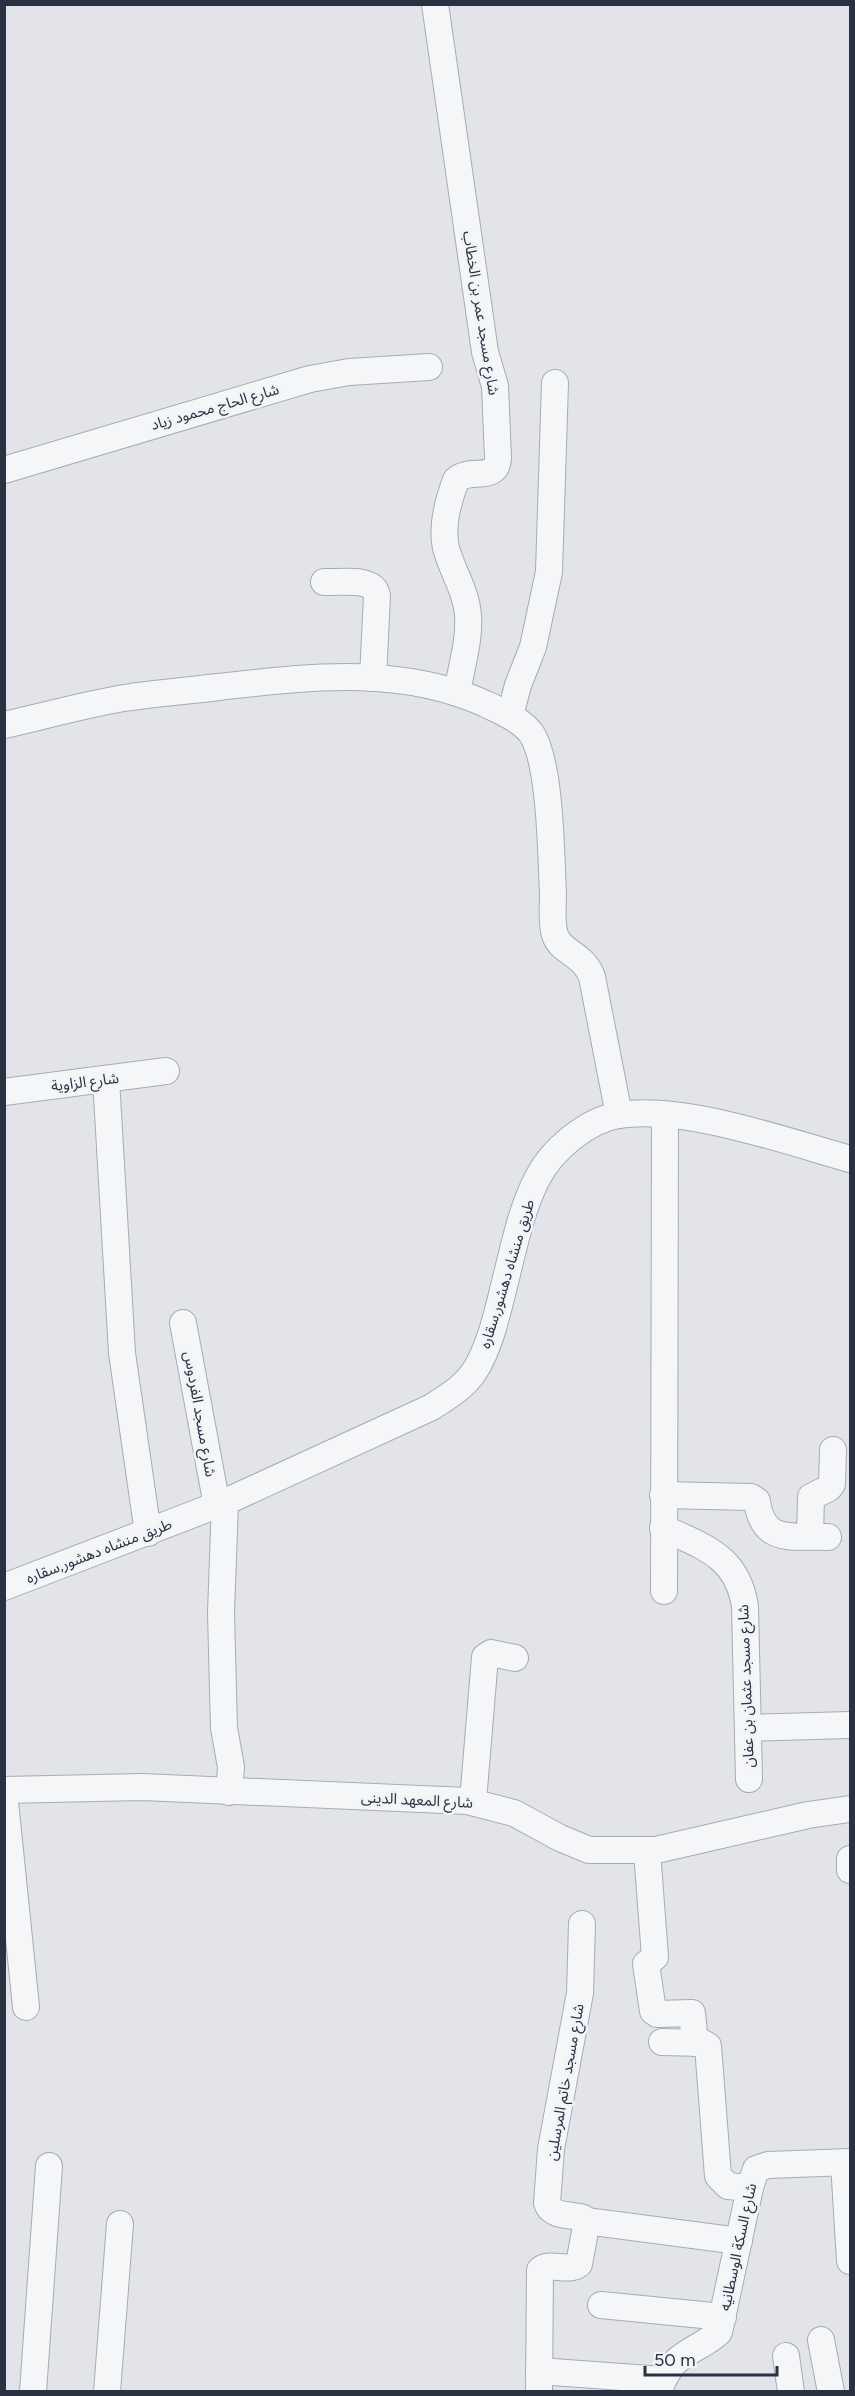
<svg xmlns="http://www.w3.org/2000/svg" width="855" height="2396" viewBox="0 0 855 2396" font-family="Figtree,'Noto Sans Arabic',sans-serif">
  <rect width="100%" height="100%" fill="#e2e4ea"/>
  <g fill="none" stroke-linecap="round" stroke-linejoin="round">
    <g stroke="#a7abb4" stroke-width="28">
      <g id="minor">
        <path d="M435,4L485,352L495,386L498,458C497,483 469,467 456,480C448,501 441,526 446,548C452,571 466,590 468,615C470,640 461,668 457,693"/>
        <path d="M4,470L310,379L349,372L429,367"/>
        <path d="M324,582C340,583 374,576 377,596L373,678"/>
        <path d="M510,716L518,685L533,647L549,572L555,383"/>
        <path d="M4,725C44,716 83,705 124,698C155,693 187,691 218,687C309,677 400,665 486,704C502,712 520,719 531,733C551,762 551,857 553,894C553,906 551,923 555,935C561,953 583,953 592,977L619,1115"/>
        <path d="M106,1079L122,1353L148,1533"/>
        <path d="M4,1092L166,1071"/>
        <path d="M183,1323L217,1506"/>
        <path d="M663,1495L751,1497L757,1501C763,1546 794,1535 828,1537"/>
        <path d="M225,1502L221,1613L224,1728L231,1767L229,1792"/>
        <path d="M663,1528C704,1547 737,1556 745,1606L749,1779"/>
        <path d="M810,1536L811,1497L829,1488L832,1484L833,1450"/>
        <path d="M4,1587L225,1502L432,1407C447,1397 464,1387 474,1372C490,1348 498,1310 505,1282C514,1247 521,1209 538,1177C552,1150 587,1120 619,1115C684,1105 786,1141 850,1159"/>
        <path d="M664,1591L665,1115"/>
        <path d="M748,1728L850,1725"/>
        <path d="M4,1790L142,1787L467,1801L514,1813L560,1838L589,1850H656L808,1815L850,1809"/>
        <path d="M4,1792L26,2007"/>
        <path d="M473,1801L485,1657L491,1653L515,1658"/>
        <path d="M647,1851L655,1957L646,1964L653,2011L657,2014L692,2013L695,2043"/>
        <path d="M850,1859V1870"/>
        <path d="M662,2042L703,2043L708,2046L718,2176L728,2186L750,2188"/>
        <path d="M844,2163L850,2261"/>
        <path d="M586,2221L739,2241"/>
        <path d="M601,2305L723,2317"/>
        <path d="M821,2340L831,2392"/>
        <path d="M786,2356L791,2392"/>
        <path d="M539,2371L663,2380"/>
        <path d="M33,2392L49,2166"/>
        <path d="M107,2392L120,2224"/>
        <path d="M539,2392L540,2270C551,2261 567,2273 579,2264L586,2226L583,2218C570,2214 551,2217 547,2203L551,2149L580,1993L582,1924"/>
        <path d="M658,2392C664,2378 670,2364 683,2356C695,2347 709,2342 719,2332L750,2188L756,2169L768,2165L850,2162"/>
      </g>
    </g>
    <use href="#minor" stroke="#f4f6f8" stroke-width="26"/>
  </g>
  <g text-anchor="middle" stroke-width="5" stroke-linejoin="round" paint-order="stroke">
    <g font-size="15" fill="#2a3142" stroke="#f1f3f7">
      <text transform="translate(481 313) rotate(81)" y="5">شارع مسجد عمر بن الخطاب</text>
      <text transform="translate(215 407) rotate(-16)" y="5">شارع الحاج محمود زياد</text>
      <text transform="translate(85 1082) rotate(-7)" y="5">شارع الزاوية</text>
      <text transform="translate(507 1274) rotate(-73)" y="5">طريق منشاه دهشور,سقاره</text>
      <text transform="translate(200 1414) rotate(80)" y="5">شارع مسجد الفردوس</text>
      <text transform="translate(99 1551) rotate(-21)" y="5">طريق منشاه دهشور,سقاره</text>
      <text transform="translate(746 1686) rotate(-92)" y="5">شارع مسجد عثمان بن عفان</text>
      <text transform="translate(417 1800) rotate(3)" y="5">شارع المعهد الدينى</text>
      <text transform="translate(565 2082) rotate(-80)" y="5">شارع مسجد خاتم المرسلين</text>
      <text transform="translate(738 2247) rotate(-78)" y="5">شارع السكة الوسطانيه</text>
    </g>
  </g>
  <rect width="855" height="2396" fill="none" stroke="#2a3142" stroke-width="12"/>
  <path d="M645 2366v9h132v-9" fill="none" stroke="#2a3142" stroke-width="3"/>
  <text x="654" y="2366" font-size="18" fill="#2a3142" stroke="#f1f3f7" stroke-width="4.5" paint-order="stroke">50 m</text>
</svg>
